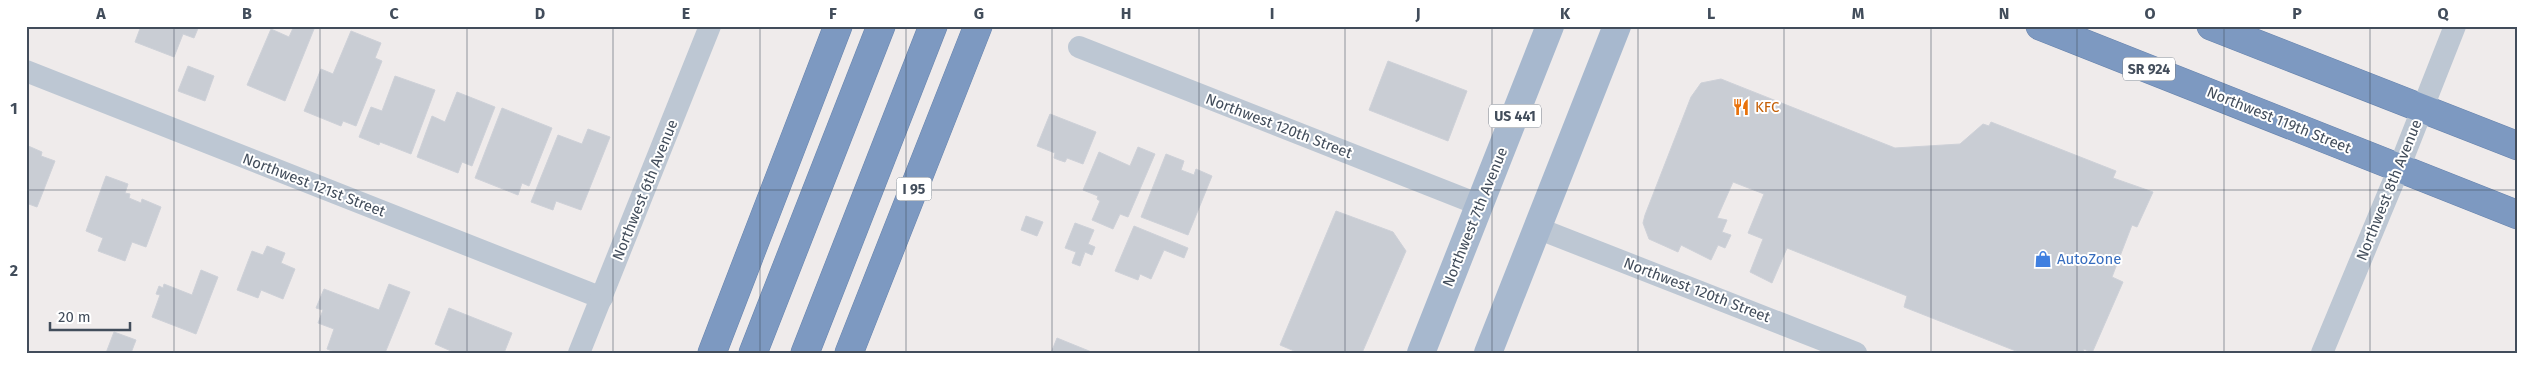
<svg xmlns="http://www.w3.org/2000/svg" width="2544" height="379" viewBox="0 0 2544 379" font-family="'Fira Sans',sans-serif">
  <rect width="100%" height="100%" fill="#efebeb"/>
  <g fill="#c9cdd4" stroke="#ced1d8">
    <path d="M141,26L157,27L199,26L194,38L183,34L174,57L135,42Z"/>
    <path d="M294,26H308L314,29L285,101L247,85L271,29L289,37Z"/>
    <path d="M351,31L381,43L375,58L382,61L356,126L343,121L341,126L304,111L321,69L333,74Z"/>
    <path d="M1388,61L1467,91L1448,141L1369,110Z"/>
    <path d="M188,66L214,76L205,101L178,91Z"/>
    <path d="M395,76L435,90L411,154L380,142L379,145L359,137L371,107L382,111Z"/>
    <path d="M1721,79L1895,148L1960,144L1983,124L1989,126L1991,122L2116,171L2113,178L2153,192L2137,227L2132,225L2112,277L2123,282L2092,353L2084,349L2083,353H2021L1904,307L1907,296L1787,248L1772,283L1750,272L1763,239L1748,233L1764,194L1733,182L1717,218L1727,220L1722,232L1731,235L1725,248L1718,245L1711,260L1681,245L1678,252L1649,239L1643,223L1645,215L1691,97L1701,83Z"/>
    <path d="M457,92L495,107L472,166L462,162L458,173L417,157L432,116L445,122Z"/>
    <path d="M502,108L552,128L529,186L522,183L518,195L475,178Z"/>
    <path d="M1050,114L1096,132L1083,164L1067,158L1065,162L1059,160L1054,158L1055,153L1037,146Z"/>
    <path d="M588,129L610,137L581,210L556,201L553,210L531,202L558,135L582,144Z"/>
    <path d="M26,145L42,152L41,156L55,161L37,207L26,203Z"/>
    <path d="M1138,147L1155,154L1128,217L1120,214L1113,229L1092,220L1100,201L1097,199L1098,196L1083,190L1099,152L1130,166Z"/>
    <path d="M1166,154L1184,161L1181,170L1194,175L1196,169L1212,176L1188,235L1141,217Z"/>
    <path d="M106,176L128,184L125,193L130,194L129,198L141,203L142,199L161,207L146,247L132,242L125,261L98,251L103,238L86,231Z"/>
    <path d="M1336,211L1393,232L1406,251L1362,353H1299L1280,345Z"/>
    <path d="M1026,216L1043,222L1037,236L1021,230Z"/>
    <path d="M1075,223L1094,230L1088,244L1095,247L1092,255L1085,252L1080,266L1072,263L1076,252L1065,248Z"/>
    <path d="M1134,226L1188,248L1184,258L1164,250L1151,279L1140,274L1138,280L1115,271Z"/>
    <path d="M267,246L285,253L281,263L295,269L283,299L261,290L258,298L237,290L252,251L263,255Z"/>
    <path d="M201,270L218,277L196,334L152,317L160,295L156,294L159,286L163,288L164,284L192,295Z"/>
    <path d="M389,284L410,292L385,353H337L327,349L334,329L318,323L323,310L316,308L324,289L379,310Z"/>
    <path d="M449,308L512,333L504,353H450L451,351L435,344Z"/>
    <path d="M114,332L136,340L131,353H106Z"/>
    <path d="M1057,338L1094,353H1051Z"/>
  </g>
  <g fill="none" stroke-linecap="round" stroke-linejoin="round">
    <g stroke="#6884ad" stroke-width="29">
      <g id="highway">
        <path d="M2040,26L2518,215"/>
        <path d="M2211,26L2518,146"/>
        <path d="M712,353L838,26"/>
        <path d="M753,353L881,26"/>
        <path d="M805,353L933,26"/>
        <path d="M849,353L978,26"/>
      </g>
    </g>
    <g stroke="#bdc7d3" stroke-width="22">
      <path d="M1079,47L1480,205"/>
      <path d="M26,71L602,298"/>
      <path d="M1537,228L1856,353"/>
      <path d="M579,353L710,26"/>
      <path d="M2322,353L2399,168L2455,26"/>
    </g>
    <g stroke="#a7b8ce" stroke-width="28">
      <path d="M1421,353L1550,26"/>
      <path d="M1488,353L1617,26"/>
    </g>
    <use href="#highway" stroke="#7d99c1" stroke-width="28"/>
  </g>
  <path fill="none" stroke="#424d5b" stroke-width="1" stroke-opacity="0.55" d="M174,26V353M320,26V353M467,26V353M613,26V353M760,26V353M906,26V353M1052,26V353M1199,26V353M1345,26V353M1492,26V353M1638,26V353M1784,26V353M1931,26V353M2077,26V353M2224,26V353M2370,26V353M26,190H2518"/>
  <defs>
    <g id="restaurant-bare" transform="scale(1.35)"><path d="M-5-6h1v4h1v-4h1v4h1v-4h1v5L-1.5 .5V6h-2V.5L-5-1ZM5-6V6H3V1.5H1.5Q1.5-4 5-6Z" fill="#e8710a" stroke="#fff" stroke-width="2.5" paint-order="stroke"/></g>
    <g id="shop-bare" transform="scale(1.35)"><path d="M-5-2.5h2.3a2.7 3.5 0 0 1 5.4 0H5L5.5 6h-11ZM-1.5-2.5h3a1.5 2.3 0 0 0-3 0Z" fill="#3f7fe0" stroke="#fff" stroke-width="2.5" paint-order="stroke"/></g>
  </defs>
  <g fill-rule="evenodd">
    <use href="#restaurant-bare" x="1741" y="107"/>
    <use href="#shop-bare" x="2043" y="259"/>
  </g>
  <g text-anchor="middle" stroke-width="4" stroke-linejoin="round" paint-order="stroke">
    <g fill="#fff" stroke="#7b828c" stroke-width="1">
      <rect x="2123" y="57.5" width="52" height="23" rx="4"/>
      <rect x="1489" y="104.5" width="52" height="23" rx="4"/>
      <rect x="896.5" y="177.5" width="35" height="23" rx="4"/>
    </g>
    <g font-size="14" font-weight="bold" fill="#424d5b">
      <text x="2149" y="74">SR 924</text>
      <text x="1515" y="121">US 441</text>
      <text x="914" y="194">I 95</text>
    </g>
    <g font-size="15" fill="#c56008" stroke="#fff" text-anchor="start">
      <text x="1755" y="112">KFC</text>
    </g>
    <g font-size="15" fill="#424d5b" stroke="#fff">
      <text transform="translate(2279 120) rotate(22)" y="5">Northwest 119th Street</text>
      <text transform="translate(1279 126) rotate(21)" y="5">Northwest 120th Street</text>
      <text transform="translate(314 185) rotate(21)" y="5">Northwest 121st Street</text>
      <text transform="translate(645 190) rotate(-68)" y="5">Northwest 6th Avenue</text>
      <text transform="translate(2389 190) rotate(-68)" y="5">Northwest 8th Avenue</text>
      <text transform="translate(1475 217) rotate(-68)" y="5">Northwest 7th Avenue</text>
      <text transform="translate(1697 290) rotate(21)" y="5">Northwest 120th Street</text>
    </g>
    <g font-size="15" fill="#366cbe" stroke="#fff" text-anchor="start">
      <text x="2057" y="264">AutoZone</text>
    </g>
  </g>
  <rect width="2544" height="379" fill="none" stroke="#ffffff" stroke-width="55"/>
  <path d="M50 322v8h80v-8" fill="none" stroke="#424d5b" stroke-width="2.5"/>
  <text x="58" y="322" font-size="15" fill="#424d5b" stroke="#ffffff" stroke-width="4" paint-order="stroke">20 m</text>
  <rect x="28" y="28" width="2488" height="324" fill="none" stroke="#424d5b" stroke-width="2"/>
  <g font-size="16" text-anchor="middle" font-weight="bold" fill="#424d5b">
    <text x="101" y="19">A</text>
    <text x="247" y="19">B</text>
    <text x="394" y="19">C</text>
    <text x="540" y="19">D</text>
    <text x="686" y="19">E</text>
    <text x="833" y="19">F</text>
    <text x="979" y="19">G</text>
    <text x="1126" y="19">H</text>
    <text x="1272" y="19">I</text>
    <text x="1418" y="19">J</text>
    <text x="1565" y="19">K</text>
    <text x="1711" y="19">L</text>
    <text x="1858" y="19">M</text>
    <text x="2004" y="19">N</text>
    <text x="2150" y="19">O</text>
    <text x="2297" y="19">P</text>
    <text x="2443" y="19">Q</text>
    <text x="14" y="114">1</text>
    <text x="14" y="276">2</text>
  </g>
</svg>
